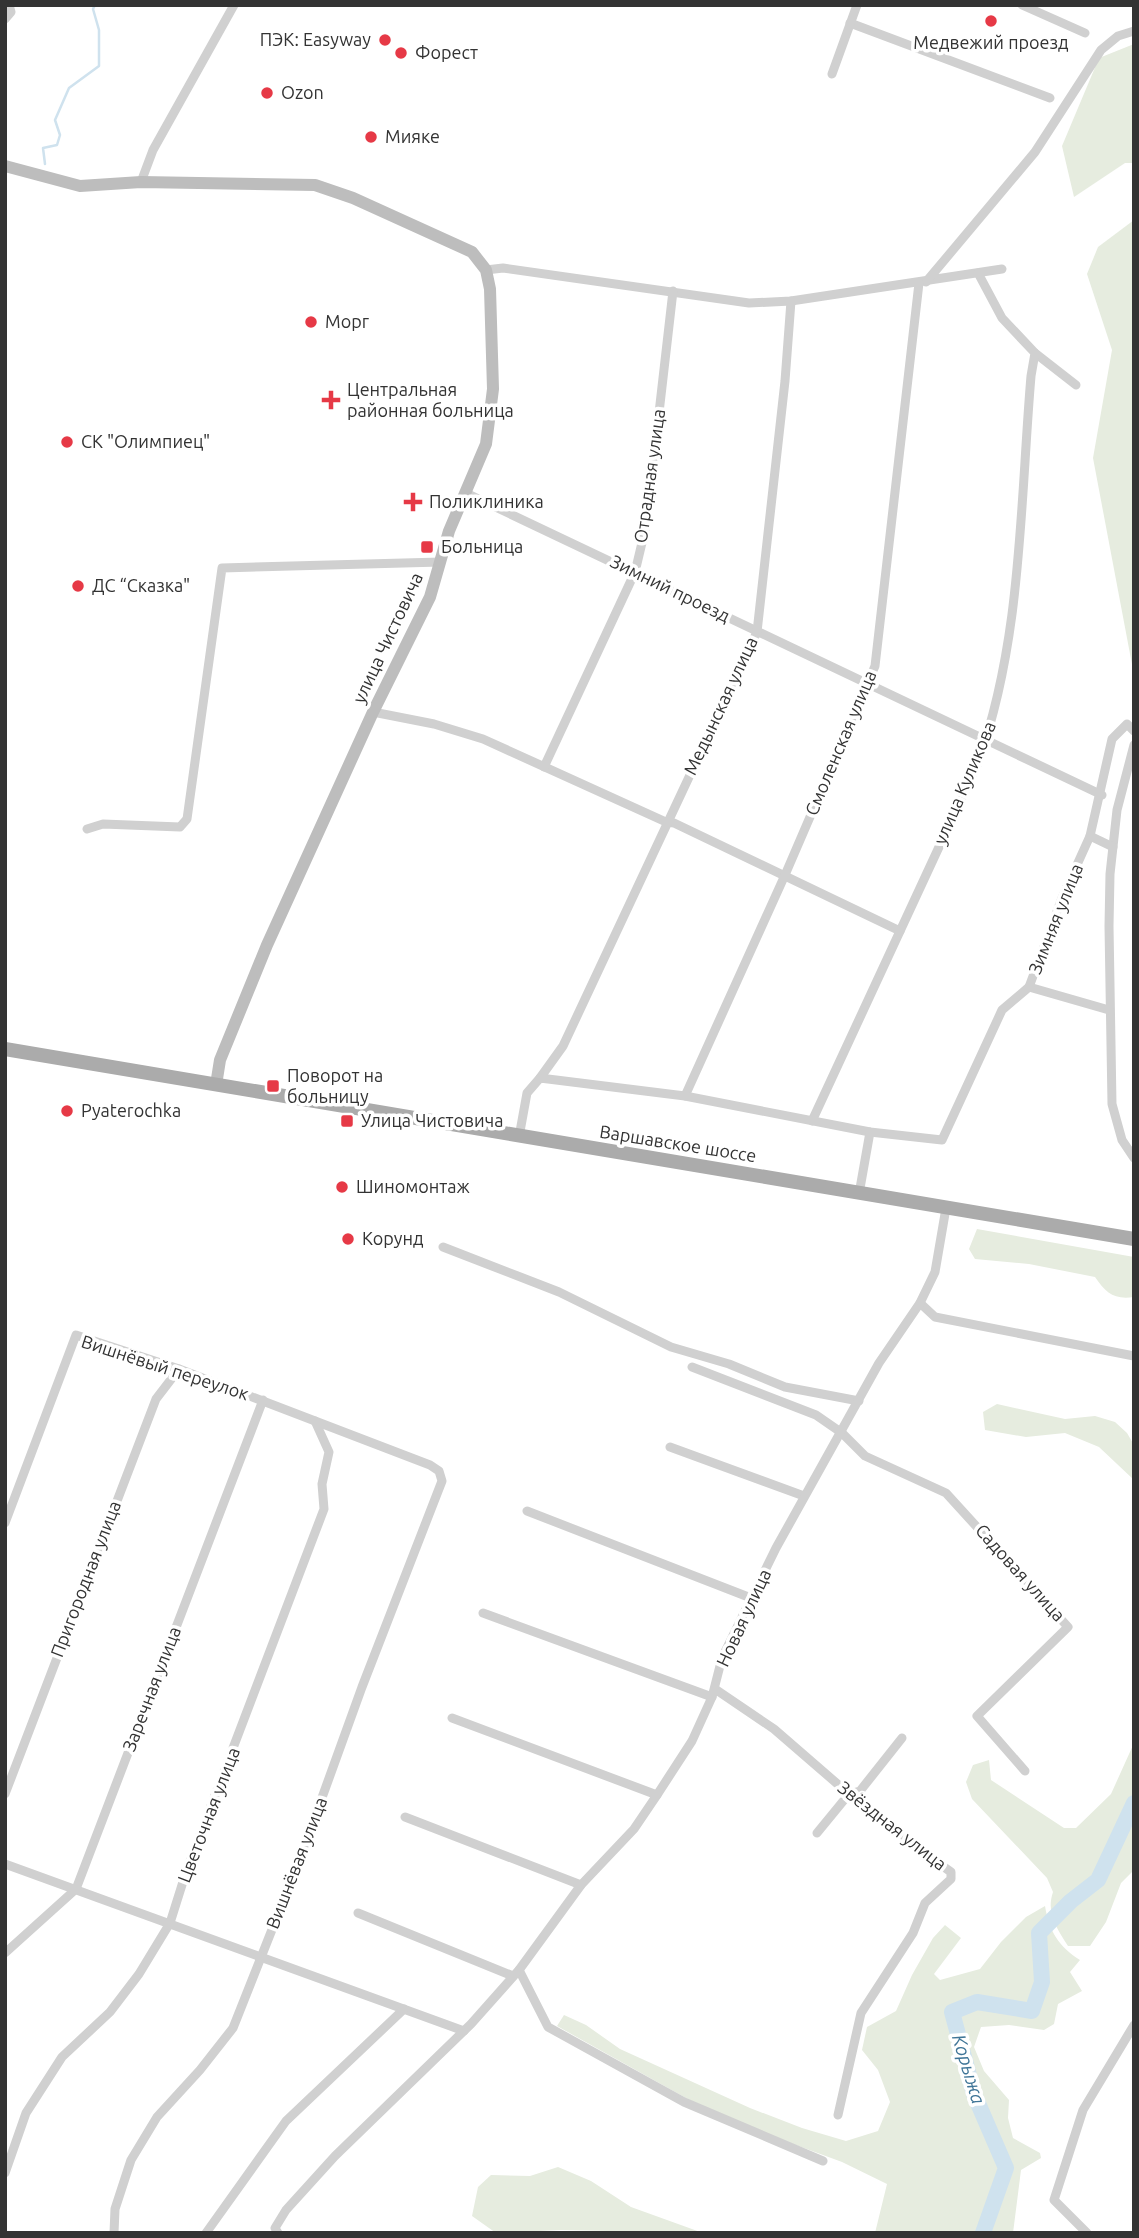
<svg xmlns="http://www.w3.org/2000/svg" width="1139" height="2238" viewBox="0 0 1139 2238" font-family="Ubuntu,sans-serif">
  <rect width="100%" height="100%" fill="#fff"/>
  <g fill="#e6ecdf">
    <path d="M1134,44V163H1125L1074,197L1062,146L1099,58Z"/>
    <path d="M1134,220V675L1093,458L1112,350L1087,274L1098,247Z"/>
    <path d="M977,1229L1134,1257V1297C1114,1300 1106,1293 1095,1277L1029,1264L975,1259L969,1249Z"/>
    <path d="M997,1404L1065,1419L1095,1416L1115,1422L1127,1433L1134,1445V1480L1099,1447L1065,1433L1026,1437L985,1430L983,1412Z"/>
    <path d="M1134,1743V1870L1121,1883L1106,1922L1090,1946H1068C1056,1927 1046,1913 1053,1892L1047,1878L972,1799L966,1782L973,1765L989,1760L991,1780L1064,1828H1076L1111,1794Z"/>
    <path d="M1045,1906C1049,1931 1059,1947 1080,1960L1070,1972L1082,1991L1058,2004L1054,2024L1044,2030L1009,2025L981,2027L974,2047L984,2071L1009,2100L1008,2118L1013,2138L1040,2153L1041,2158L1021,2170L1013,2233H875L887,2184L842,2162L720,2117L557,2026L564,2015L586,2025L620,2049L750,2108L802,2128L846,2141L878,2131L890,2102L878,2070L862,2050L867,2027L896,2011L912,1975L933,1938L945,1925L961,1938L934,1974L940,1980L980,1969L1001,1942L1026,1917Z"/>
    <path d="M558,2167L591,2181L631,2207L703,2233L561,2230L496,2233L472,2216L478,2187L491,2175L530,2176Z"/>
  </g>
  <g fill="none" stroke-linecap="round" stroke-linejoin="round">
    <path stroke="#cfe2ee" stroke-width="2.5" d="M45,164L43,148L57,145L60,135L55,120L69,88L99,66V30L93,9L95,5"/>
    <path stroke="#cfe2ee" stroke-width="16" d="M983,2233L1006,2168L974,2094L952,2012L977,2002L1032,2011L1042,1982L1039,1933L1071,1901L1098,1880L1134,1803"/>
    <g stroke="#d0d0d0" stroke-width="9">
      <path d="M1022,5L1085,33"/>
      <path d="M5,19L11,12L9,5"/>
      <path d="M850,23L1050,98"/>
      <path d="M832,74L857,5"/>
      <path d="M141,182L153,150L234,5"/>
      <path d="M486,270L503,268L749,303L791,301L1002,269"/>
      <path d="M926,282L1035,152L1101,50L1118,36L1134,31"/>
      <path d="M1035,353L1076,385"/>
      <path d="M466,493L1102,795"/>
      <path d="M373,712L434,724L483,739L666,822L674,823L900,931"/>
      <path d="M1134,745L1117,810L1110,874L1109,926L1112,1104L1122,1140L1134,1158"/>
      <path d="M544,767L635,572L646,526L673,291"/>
      <path d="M87,829L103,824L180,827L187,819L222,568L441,562"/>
      <path d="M1090,836L1113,847"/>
      <path d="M1029,987L1109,1010"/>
      <path d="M540,1078L563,1046L757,632L785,381L791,301"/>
      <path d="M685,1096L785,875L875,666L919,283"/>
      <path d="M812,1121L977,765C1022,642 1020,505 1031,376L1035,353L1002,318L978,273"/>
      <path d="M519,1137L527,1093L540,1078L685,1096L870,1132L942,1140L1002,1010L1029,987L1062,898L1090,836L1112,739L1127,724L1134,731"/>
      <path d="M859,1194L870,1132"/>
      <path d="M443,1247L559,1292L671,1347L729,1364L785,1387L859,1401"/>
      <path d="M920,1303L935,1317L1134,1356"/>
      <path d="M692,1367L816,1415L842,1433L865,1456L946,1493L1068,1627L977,1716L1025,1771"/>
      <path d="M670,1447L804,1496"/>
      <path d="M527,1511L751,1598"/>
      <path d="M5,1523L76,1335L179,1369L430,1465L439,1471L442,1481L362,1687L298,1864L233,2028L200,2070L157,2117L131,2160L115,2209L114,2233"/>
      <path d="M483,1613L712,1697"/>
      <path d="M715,1689L774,1729L886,1826L951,1872V1879L925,1903L913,1933L861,2013L838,2115"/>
      <path d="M452,1718L657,1795"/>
      <path d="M5,1794L156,1399L179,1369"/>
      <path d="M405,1817L581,1885"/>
      <path d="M817,1833L849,1794L860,1791L902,1738"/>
      <path d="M5,1864L464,2031"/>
      <path d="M358,1913L513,1976"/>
      <path d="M5,1953L76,1889L263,1400"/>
      <path d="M519,1970L548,2027L684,2102L823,2161"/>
      <path d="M5,2173L26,2113L62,2057L110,2012L139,1974L170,1923L187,1869L324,1509L322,1484L329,1452L315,1421"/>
      <path d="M206,2233L286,2121L404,2009"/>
      <path d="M278,2233L275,2228L286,2210L335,2156L471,2024L519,1970L581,1885L634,1829L657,1795L692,1741L712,1697L722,1658L776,1548L879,1363L920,1303L935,1272L946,1208"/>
      <path d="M1087,2233L1054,2200L1083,2110L1134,2025"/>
    </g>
    <path stroke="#bdbdbd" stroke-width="12" d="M5,166L80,186L141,182L315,185L353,198L472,252L486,270L490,289L493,389L486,444L449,531L430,597L373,712L267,945L220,1060L216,1085"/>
    <path stroke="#ababab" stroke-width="14" d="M5,1049L1134,1239"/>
  </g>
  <g fill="#e63946" stroke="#fff" stroke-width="2.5">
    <circle cx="991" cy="21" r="7"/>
    <circle cx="385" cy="40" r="7"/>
    <circle cx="401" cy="53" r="7"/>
    <circle cx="267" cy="93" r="7"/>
    <circle cx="371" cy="137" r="7"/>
    <circle cx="311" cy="322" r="7"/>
    <path d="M327.5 389.5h7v7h7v7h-7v7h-7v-7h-7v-7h7z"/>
    <circle cx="67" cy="442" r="7"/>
    <path d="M409.5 491.5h7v7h7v7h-7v7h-7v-7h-7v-7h7z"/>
    <rect x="420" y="540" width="14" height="14" rx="3.5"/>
    <circle cx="78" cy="586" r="7"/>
    <rect x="266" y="1079" width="14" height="14" rx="3.5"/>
    <circle cx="67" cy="1111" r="7"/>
    <rect x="340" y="1114" width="14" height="14" rx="3.5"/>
    <circle cx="342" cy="1187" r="7"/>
    <circle cx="348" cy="1239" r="7"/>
  </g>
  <g text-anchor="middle" stroke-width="7" stroke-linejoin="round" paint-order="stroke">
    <g font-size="18" fill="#333" stroke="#fff" text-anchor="start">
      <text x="371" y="46" text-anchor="end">ПЭК: Easyway</text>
      <text x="991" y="49" text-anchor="middle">Медвежий проезд</text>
      <text x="415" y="59">Форест</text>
      <text x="281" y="99">Ozon</text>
      <text x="385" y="143">Мияке</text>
      <text x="325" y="328">Морг</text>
      <text x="347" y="396">Центральная<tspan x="347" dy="21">районная больница</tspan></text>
      <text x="81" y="448">СК "Олимпиец"</text>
      <text x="429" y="508">Поликлиника</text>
      <text x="441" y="553">Больница</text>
      <text x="92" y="592">ДС “Сказка"</text>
      <text x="287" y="1082">Поворот на<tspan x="287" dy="21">больницу</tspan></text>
      <text x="81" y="1117">Pyaterochka</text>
      <text x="361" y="1127">Улица Чистовича</text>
      <text x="356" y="1193">Шиномонтаж</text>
      <text x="362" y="1245">Корунд</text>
    </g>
    <g font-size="18" fill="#333" stroke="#fff">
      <text transform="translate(650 476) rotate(-82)" y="6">Отрадная улица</text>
      <text transform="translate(670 589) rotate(26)" y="6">Зимний проезд</text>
      <text transform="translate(388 638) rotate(-65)" y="6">улица Чистовича</text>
      <text transform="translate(721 706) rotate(-65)" y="6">Медынская улица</text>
      <text transform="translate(841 743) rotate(-67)" y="6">Смоленская улица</text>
      <text transform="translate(965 783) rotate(-67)" y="6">улица Куликова</text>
      <text transform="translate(1056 919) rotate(-68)" y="6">Зимняя улица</text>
      <text transform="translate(678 1144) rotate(9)" y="6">Варшавское шоссе</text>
      <text transform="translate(165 1368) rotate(18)" y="6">Вишнёвый переулок</text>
      <text transform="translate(1020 1573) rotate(48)" y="6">Садовая улица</text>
      <text transform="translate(86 1579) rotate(-69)" y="6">Пригородная улица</text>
      <text transform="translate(744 1618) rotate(-65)" y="6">Новая улица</text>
      <text transform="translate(152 1689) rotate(-69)" y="6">Заречная улица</text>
      <text transform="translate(209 1815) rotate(-69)" y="6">Цветочная улица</text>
      <text transform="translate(892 1826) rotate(38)" y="6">Звёздная улица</text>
      <text transform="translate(297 1863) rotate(-69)" y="6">Вишнёвая улица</text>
    </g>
    <g font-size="19" font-style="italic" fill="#3f7597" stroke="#fff">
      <text transform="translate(969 2069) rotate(73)" y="7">Корыжа</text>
    </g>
  </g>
  <rect width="1139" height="2238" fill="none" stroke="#333333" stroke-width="14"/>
</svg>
